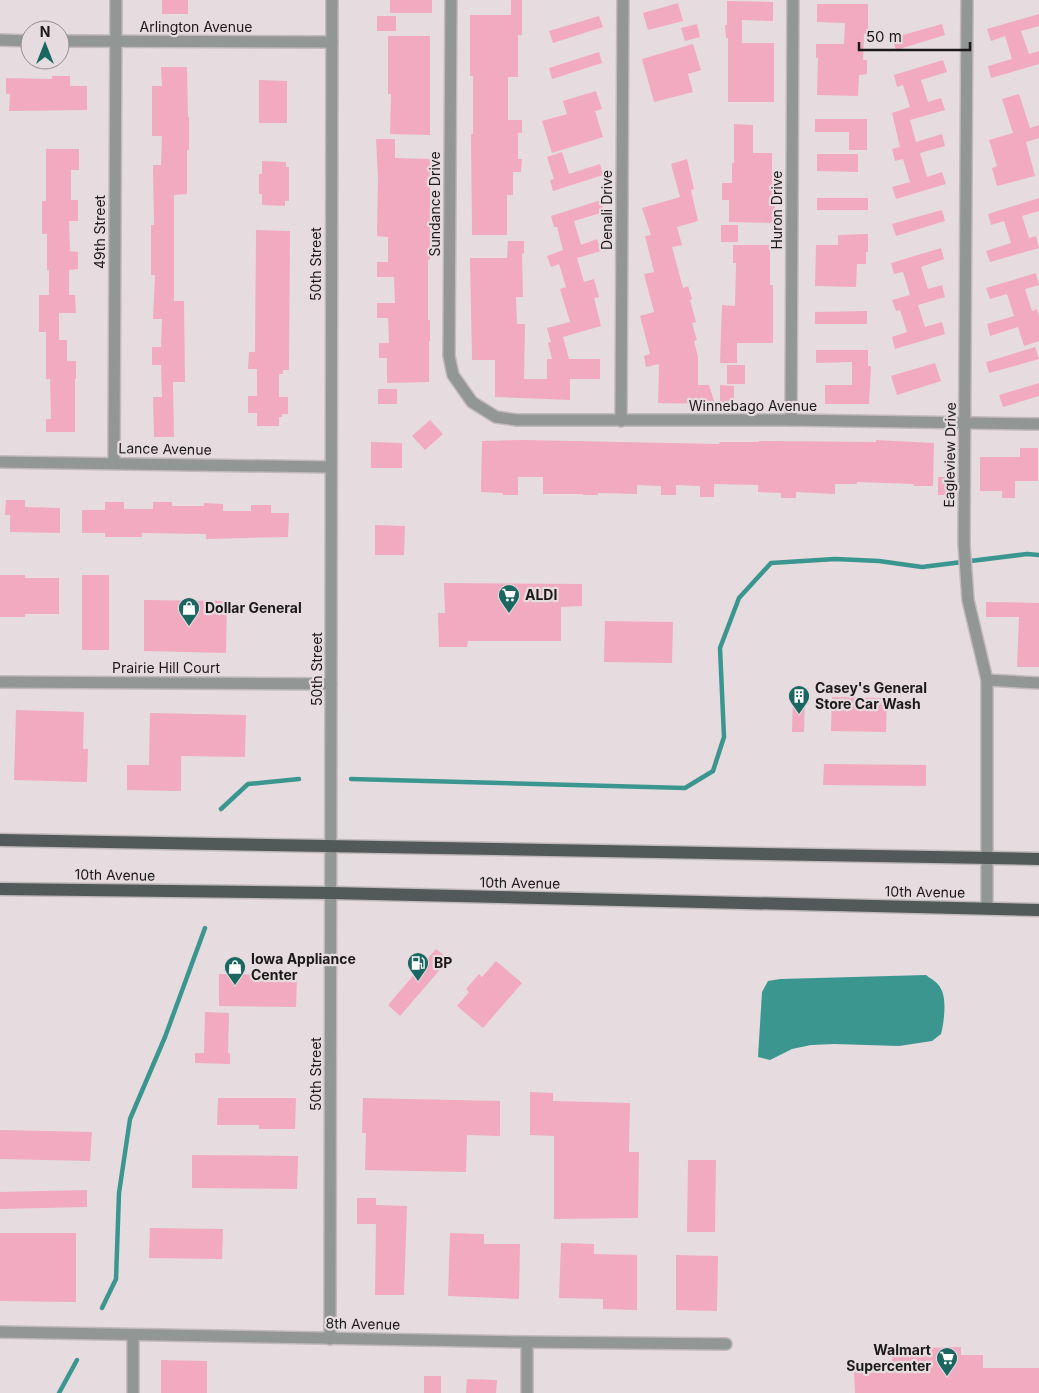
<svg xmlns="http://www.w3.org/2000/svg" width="1039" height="1393" viewBox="0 0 1039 1393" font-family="Inter,sans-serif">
  <rect width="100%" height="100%" fill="#e6dcdf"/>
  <path fill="#3b9690" d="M926,975C931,979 938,982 941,989C947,999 944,1023 941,1034L932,1041L899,1046L834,1044L811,1045L792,1049L770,1060L758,1057L762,992L768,981L780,979Z"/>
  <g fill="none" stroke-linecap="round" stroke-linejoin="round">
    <g stroke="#3b9690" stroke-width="4.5">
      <path d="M351,779L685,788L713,771L724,737L720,648L739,598L771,563L835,559L879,561L922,567L1027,554L1039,555"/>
      <path d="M221,809L248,784L299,779"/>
      <path d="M102,1308L116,1279L119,1193L130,1119L165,1037L205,928"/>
      <path d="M59,1393L77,1360"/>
    </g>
  </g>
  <g fill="#f1aabf">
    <rect x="162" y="0" width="26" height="14"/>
    <rect x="390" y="0" width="42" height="13"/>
    <path d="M511,0H522V35H518V77H508V120H522V133H518V159H522L521,172H513V195H507V235H472L471,134H473V76H470V15H511Z"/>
    <path d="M727,1L773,2V21L742,20V43H774V102H728V38H726L725,25H727Z"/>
    <path d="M678,3L683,21L648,30L643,13Z"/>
    <path d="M817,4H868V34H864L863,60H867V74L859,75L858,96L817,95L818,58H816V44H844L845,23L817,22Z"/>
    <path d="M1039,14V26L1021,31L1029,54L1039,51V64L991,78L988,66L1012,59L1005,36L991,41L987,29Z"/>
    <rect x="377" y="16" width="19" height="15"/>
    <path d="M599,16L603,27L553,43L549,31Z"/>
    <path d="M697,24L700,37L685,41L681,28Z"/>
    <path d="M942,24L945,35L896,50L892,38Z"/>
    <path d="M388,36H430V135L390,134L391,94H388Z"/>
    <path d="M693,44L701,70L688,74L693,92L654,102L642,59Z"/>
    <path d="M599,52L602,63L552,79L549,68Z"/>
    <path d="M943,60L947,72L921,80L928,102L941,98L945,110L910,120L916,142L942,134L945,146L920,153L927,177L942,172L946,184L896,199L892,187L910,182L903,159L895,161L892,149L900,147L892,113L910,107L903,85L897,87L894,75Z"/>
    <path d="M161,67H187L188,117H189V150H187V194L174,195V301H184L185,382H173L174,437H154L153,397H162L161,365H152V347H161L162,319H153L155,275H151V225H154L153,165H161L162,136H152V86H162Z"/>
    <path d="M52,76H70V86H87V110L9,111L10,94H6V78L52,79Z"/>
    <path d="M259,80L287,81V123H259Z"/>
    <path d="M596,91L602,109L595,111L603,137L552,153L542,121L567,114L563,101Z"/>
    <path d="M1019,94L1030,128L1039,125V138L1026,142L1035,176L997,186L992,168L997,166L989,140L1013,133L1002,99Z"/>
    <path d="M815,119H867V150H849V132H815Z"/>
    <path d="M734,124L753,125V153H772V204H775V223L729,222V200H722V183H732V163H734Z"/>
    <path d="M376,139H395V158L430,159V259L428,260V320H430V341H429V382L387,383V358H379V343H389L388,318H377V303H395L394,277H377V262H388V237L377,236L378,177Z"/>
    <path d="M46,149H79V170H71V200H78V221H69L70,251L78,252V269L69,270V295H75L76,313H59V340H67V361H76V379H75V432H46V419H51L50,379H46V332H39V295H49V270H47V234H42V201H46Z"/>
    <path d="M562,152L569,174L600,164L603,175L553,191L550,180L554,179L547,157Z"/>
    <path d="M817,154H858V172L817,171Z"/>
    <path d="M687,159L694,189L691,190L698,221L677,227L682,245L672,247L683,288L688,286L692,299L690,300L696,322L692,323L697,340L694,341L698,357V385H709L715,404L658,403L659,364L646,367L644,356L650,354L640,316L654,312L644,274L654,272L645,236L651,235L642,208L680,197L671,164Z"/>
    <path d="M262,161L286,162V167H289V201H285V206L262,205V194H259V174H262Z"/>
    <rect x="817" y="198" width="51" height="12"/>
    <path d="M1039,198V211L1022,216L1029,238L1036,236L1039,248L990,262L986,251L1011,243L1004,221L991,225L988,214Z"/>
    <path d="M601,200L604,212L574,221L581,245L597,239L601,251L577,258L584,282L594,279L599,297L594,298L601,326L563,337L569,359H600V379H570V400L495,397V360H472L470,258H507L508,241H524V254L522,253L523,297H516L517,324H525L524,379H547V359H552L548,343L551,342L547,328L570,322L560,289L566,287L559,264L551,267L547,256L563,250L557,227H554L551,216Z"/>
    <path d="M942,210L945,221L896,236L892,224Z"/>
    <rect x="721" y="225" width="17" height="17"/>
    <path d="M256,230L290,231L289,370H283V374H279V397H288V414H282V417H279V426H257V413H248V396H257V369H248L249,352H255Z"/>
    <path d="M868,234V252H866V264H857L856,287L815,286L816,245H838V235Z"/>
    <path d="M733,245H770V285H773V343H737V363H720L722,305L735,306L736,263H733Z"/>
    <path d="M941,248L944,259L921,267L928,289L942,285L945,297L918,305L925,327L942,322L945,334L895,349L892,337L907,332L900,310L896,311L892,300L910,295L903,272L894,274L891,263Z"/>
    <path d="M1036,273L1039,285L1025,289L1032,311L1037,309L1039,317V341L1024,346L1018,327L990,336L987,324L1014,316L1007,294L990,299L986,288Z"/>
    <path d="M867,311V324H815V312Z"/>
    <path d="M1035,347L1039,359L989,373L986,362Z"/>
    <path d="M816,350H868V366H871L869,404H825V385H852V362L816,363Z"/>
    <path d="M935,363L941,381L897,395L891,376Z"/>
    <rect x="727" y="365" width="18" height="19"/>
    <path d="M1039,383V396L1003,407L999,395Z"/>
    <path d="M720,385L734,386V406H720Z"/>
    <rect x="378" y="389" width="19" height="15"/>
    <path d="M430,420L443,434L425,450L412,436Z"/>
    <path d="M523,440L719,444L720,442H759V441L876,442V440L934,443L933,486H914V484L857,482V484H835V494L796,492V498H781V493L758,492V485L714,484V497H700V486L676,485V495H661V486L637,485V494L598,493V495H583V494H543V477H518V495H503V493L481,492L482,441Z"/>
    <path d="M371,442L402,443V468H371Z"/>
    <path d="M1020,448H1038V481H1015V498H1002V491H980V457H1020Z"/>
    <rect x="938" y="477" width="15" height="18"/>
    <path d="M6,500H25V507L60,508V533L10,532V515H5Z"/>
    <path d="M105,502H124V509H153V502H172V506H204V503L223,504V511H251V505H271V513H289L288,537L206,539V534L142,533V537H105V533H82V510H105Z"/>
    <path d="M375,525L405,526L404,555H375Z"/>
    <path d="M0,575H25V578H59V614H25V617H0Z"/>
    <rect x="82" y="575" width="27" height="75"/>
    <path d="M444,583L582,584V606L561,607V641H468L467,647H439L438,613H445Z"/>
    <path d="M144,600L227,601L226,653L144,651Z"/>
    <path d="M986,602L1039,603V667H1017L1019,617H986Z"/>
    <path d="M605,621L673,622L672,663L604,662Z"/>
    <path d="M832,697L887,698L886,732L831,731Z"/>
    <path d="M793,698L805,699L804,732H792Z"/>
    <path d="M16,710L84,712L83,749H88L87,782L14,780Z"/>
    <path d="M150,713L246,715L245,757L181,756V791L127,790V765H149Z"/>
    <path d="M824,764L926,765V786L823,785Z"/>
    <path d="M436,949L449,959L400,1016L388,1005Z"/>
    <path d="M496,961L522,983L483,1028L457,1006L469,992L466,989L479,974L482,977Z"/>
    <path d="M219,974L297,975L296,1007L219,1006Z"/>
    <path d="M205,1012L229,1013L228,1053H230V1064L195,1063V1053H204Z"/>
    <path d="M530,1092L553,1093V1101L630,1103L629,1152H639L638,1218L554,1219V1136L530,1135Z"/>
    <path d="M218,1098H296L295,1129H259V1125H217Z"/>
    <path d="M363,1098L500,1101V1136L467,1135L466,1172L365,1170L366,1133H362Z"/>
    <path d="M0,1130L92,1132L90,1161L0,1159Z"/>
    <path d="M192,1155L298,1156L297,1189L192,1188Z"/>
    <path d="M688,1160H716L715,1232H687Z"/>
    <path d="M87,1190V1207L0,1209V1192Z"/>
    <path d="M357,1198H376V1205L407,1206L404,1295H375L376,1224H357Z"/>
    <path d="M150,1228L223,1229L222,1259L149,1258Z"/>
    <path d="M0,1233H76V1302L0,1301Z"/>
    <path d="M450,1233L484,1234V1244H520L519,1299L448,1296Z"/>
    <path d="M561,1243L594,1244V1254L637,1255V1310L603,1309V1299L559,1298Z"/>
    <path d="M676,1255L718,1256L717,1311L676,1310Z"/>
    <path d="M961,1347V1355H983V1368H1039V1393H855L854,1370L892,1369V1351H922V1348Z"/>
    <path d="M161,1360L207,1361V1393H161Z"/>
    <rect x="424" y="1376" width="17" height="17"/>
    <path d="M467,1379L497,1380L496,1393H466Z"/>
  </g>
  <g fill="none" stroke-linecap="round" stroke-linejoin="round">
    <g stroke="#c2b9bb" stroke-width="14">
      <g id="street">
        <path d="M451,0L449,356L453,375L472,402L496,417L517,420H791L1039,424"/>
        <path d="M967,0L964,544L968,600L987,680V909"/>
        <path d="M0,40L30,41"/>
        <path d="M60,41L332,42"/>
        <path d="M791,420L793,0"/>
        <path d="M621,421L623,0"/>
        <path d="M0,462L330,467"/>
        <path d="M114,463L116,0"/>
        <path d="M987,680L1039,683"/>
        <path d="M0,682L331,684"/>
        <path d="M0,1332L527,1342L726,1344"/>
        <path d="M330,1339L332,0"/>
        <path d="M133,1393V1335"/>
        <path d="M527,1393V1342"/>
      </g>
    </g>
    <g stroke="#c2b9bb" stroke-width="15">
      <g id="primary">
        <path d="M0,840L1039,859"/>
        <path d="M0,889L332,893L1039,910"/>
      </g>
    </g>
    <use href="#street" stroke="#929695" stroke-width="11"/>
    <use href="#primary" stroke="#525a59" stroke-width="12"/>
  </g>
  <defs>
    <g id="supermarket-pin" transform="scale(1.125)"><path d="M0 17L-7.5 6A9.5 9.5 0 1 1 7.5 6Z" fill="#1a6661" stroke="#e6dcdf"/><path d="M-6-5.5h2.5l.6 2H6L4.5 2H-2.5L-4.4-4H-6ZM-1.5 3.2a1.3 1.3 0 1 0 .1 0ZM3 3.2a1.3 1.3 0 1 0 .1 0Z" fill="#fff"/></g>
    <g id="shop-pin" transform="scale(1.125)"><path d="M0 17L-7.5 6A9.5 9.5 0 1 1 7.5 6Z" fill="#1a6661" stroke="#e6dcdf"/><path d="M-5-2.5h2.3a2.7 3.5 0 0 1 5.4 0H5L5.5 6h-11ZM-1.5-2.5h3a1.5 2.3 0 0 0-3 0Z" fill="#fff"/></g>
    <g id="building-pin" transform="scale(1.125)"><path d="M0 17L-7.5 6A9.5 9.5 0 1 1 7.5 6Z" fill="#1a6661" stroke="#e6dcdf"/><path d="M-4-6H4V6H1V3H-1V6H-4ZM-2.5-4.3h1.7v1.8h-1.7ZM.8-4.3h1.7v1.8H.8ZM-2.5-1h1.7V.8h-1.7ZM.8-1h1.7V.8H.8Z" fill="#fff"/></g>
    <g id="fuel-pin" transform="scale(1.125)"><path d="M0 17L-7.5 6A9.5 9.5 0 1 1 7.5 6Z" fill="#1a6661" stroke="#e6dcdf"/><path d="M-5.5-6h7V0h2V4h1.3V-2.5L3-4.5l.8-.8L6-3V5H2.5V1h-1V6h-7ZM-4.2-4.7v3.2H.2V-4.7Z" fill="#fff"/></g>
  </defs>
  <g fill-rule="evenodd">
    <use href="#supermarket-pin" x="509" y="595"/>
    <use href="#shop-pin" x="189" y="608"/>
    <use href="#building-pin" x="799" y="696"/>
    <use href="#fuel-pin" x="418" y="963"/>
    <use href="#shop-pin" x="235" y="967"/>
    <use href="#supermarket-pin" x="947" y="1358"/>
  </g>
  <g text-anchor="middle" stroke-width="4.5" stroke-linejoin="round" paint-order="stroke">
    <g font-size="14" fill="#1c1919" stroke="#e6dcdf">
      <text x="196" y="32">Arlington Avenue</text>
      <text transform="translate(435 204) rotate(-90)" y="5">Sundance Drive</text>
      <text transform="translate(607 210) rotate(-90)" y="5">Denali Drive</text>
      <text transform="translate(777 210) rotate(-90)" y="5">Huron Drive</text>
      <text transform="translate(100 232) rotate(-90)" y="5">49th Street</text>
      <text transform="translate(316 264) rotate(-90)" y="5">50th Street</text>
      <text x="753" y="411">Winnebago Avenue</text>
      <text transform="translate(165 449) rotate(1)" y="5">Lance Avenue</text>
      <text transform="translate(950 455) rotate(-89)" y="5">Eagleview Drive</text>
      <text x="166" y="673">Prairie Hill Court</text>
      <text transform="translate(317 669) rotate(-90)" y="5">50th Street</text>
      <text transform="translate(115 875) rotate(1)" y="5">10th Avenue</text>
      <text transform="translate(520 883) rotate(1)" y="5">10th Avenue</text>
      <text transform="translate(925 892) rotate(1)" y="5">10th Avenue</text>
      <text transform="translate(316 1074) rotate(-90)" y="5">50th Street</text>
      <text transform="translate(363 1324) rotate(1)" y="5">8th Avenue</text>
    </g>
    <g font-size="14" font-weight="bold" fill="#1c1919" stroke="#e6dcdf" text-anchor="start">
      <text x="525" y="600">ALDI</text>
      <text x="205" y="613">Dollar General</text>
      <text x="815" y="693">Casey's General<tspan x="815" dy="16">Store Car Wash</tspan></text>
      <text x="251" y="964">Iowa Appliance<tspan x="251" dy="16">Center</tspan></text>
      <text x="434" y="968">BP</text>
      <text x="931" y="1355" text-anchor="end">Walmart<tspan x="931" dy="16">Supercenter</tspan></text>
    </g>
  </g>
  <g transform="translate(45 45)"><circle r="24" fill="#e6dcdf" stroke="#958e90"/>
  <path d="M0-4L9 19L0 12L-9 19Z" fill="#1a6661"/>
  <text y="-8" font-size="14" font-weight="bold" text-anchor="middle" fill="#1c1919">N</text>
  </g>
  <path d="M859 42v8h111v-8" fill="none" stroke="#1c1919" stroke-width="2.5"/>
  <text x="866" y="42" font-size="15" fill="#1c1919" stroke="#e6dcdf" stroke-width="4" paint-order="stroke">50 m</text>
</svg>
